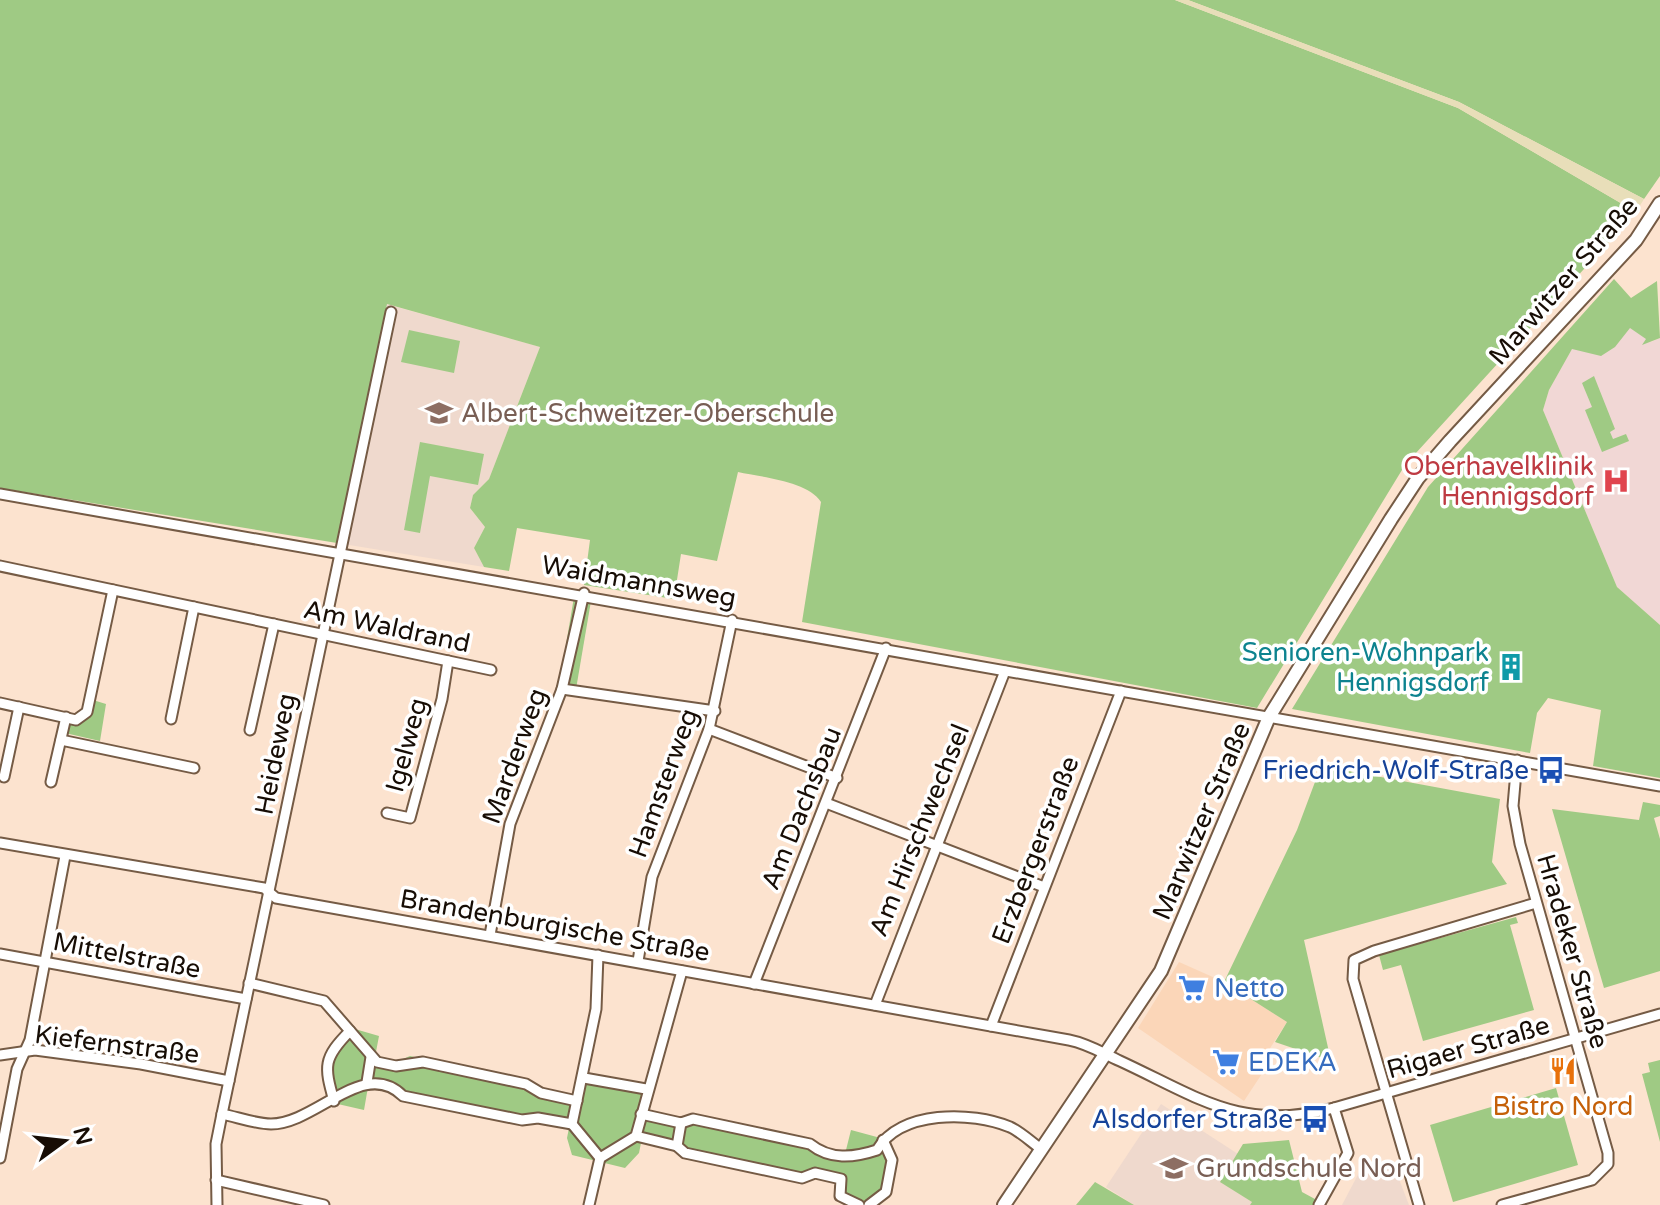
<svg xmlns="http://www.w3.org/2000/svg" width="1660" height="1205" viewBox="0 0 1660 1205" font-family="'Varela Round',sans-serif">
  <rect width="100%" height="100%" fill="#fce3cf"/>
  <path fill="#fbd6b8" d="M1179,962L1224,982L1287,1022L1263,1059L1269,1063L1244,1101L1138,1028Z"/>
  <g fill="#efd9cd">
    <path d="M386,304L540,347L489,479L473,495L470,508L485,527L474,548L484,567L337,543Z"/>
    <path d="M1161,1104L1238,1154L1221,1182L1252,1202L1250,1205H1134L1106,1187Z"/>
    <path d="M1392,1161L1409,1205H1342L1363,1165Z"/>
  </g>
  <path fill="#f1d7d5" d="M1613,297L1651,342L1660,338V625L1617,587L1543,410L1549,390L1584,327Z"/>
  <g fill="#9fca84">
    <path d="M0,0H1175L1458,108L1636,212L1405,465L1257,708L802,622L821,502C808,481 761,477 738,472L717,561L681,554L674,599L584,585L590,540L517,528L509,571L484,567L474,548L485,527L470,508L473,495L489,479L540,347L387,304L337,543L0,488Z"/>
    <path d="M1188,0H1660V176L1644,199L1459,102Z"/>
    <path d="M1614,279L1631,298L1657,281L1660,338L1642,345L1646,339L1630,328L1615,347L1601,356L1572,349L1549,390L1543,410L1617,587L1660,625V778L1593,766L1601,710L1548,698L1537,713L1530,753L1292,709L1428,487Z"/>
    <path d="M409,330L460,341L454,373L401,362Z"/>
    <path d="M1594,376L1615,429L1610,432L1613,439L1626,434L1629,441L1602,452L1585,410L1592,407L1582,383Z"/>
    <path d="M420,442L484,454L478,485L430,476L420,533L404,530Z"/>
    <path d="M574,597L591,601L575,695L558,692Z"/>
    <path d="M93,700L106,704L100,741L65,733L68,720L77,722Z"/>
    <path d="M1321,766L1500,799L1492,862L1507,884L1304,940L1331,1061L1275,1042L1287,1022L1224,982L1297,830Z"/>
    <path d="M1643,802L1660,805V816L1654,818L1660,839V971L1604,988L1552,809L1639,820Z"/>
    <path d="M1516,917L1518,923L1510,925L1534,1010L1423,1041L1401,965L1383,970L1379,955Z"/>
    <path d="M348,1027L379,1036L375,1057L396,1062L410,1056L530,1081L541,1089L575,1097L581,1073L652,1086L648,1111L845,1154L851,1130L888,1140C896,1164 896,1186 878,1205H847L836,1196L839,1182L816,1177L803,1183L685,1159L677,1150L641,1143L639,1153L625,1168L572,1155L567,1138L569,1128L392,1090L368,1087L364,1110L329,1102C319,1065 320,1054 348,1027Z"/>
    <path d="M1660,1060V1142L1642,1074L1650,1072L1648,1063Z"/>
    <path d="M1556,1088L1578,1165L1453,1202L1430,1125Z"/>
    <path d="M1289,1140L1302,1192L1326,1205H1250L1252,1202L1220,1182L1243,1144Z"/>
    <path d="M1095,1182L1134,1205H1076Z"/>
  </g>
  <path fill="#e8deb9" d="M1175,0H1188L1459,102L1644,199L1636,212L1458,108Z"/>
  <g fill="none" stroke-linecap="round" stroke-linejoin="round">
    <g stroke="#755b45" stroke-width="13">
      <g id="minor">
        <path d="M0,494C553,591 1107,685 1660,786"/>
        <path d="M0,566L491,670"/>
        <path d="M562,689L715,711"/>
        <path d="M0,703L76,720L87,712L113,590"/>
        <path d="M171,719L194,607"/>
        <path d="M709,729L837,778"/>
        <path d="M250,730L274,624"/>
        <path d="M61,740L194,768"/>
        <path d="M4,777L19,707"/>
        <path d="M51,782L66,717"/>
        <path d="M826,803L1044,887"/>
        <path d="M387,813L410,818L442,699L448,661"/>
        <path d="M0,843L264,888L276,898L1069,1040C1089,1044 1102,1053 1120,1061C1200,1098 1241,1132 1334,1108L1660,1014"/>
        <path d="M490,935L510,824L562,689L584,593"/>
        <path d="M0,954L246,999"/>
        <path d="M598,955L596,1009L572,1124L600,1158"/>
        <path d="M638,961L652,877L709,729L732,620"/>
        <path d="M249,983L324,1001L377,1062L396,1066L423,1062L526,1084L541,1093L577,1101"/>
        <path d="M754,984L886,648"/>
        <path d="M875,1005L1005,671"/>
        <path d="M991,1026L1121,691"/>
        <path d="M0,1055L35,1050L141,1064L229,1081"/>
        <path d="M584,1078L646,1089"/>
        <path d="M367,1082L371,1057"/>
        <path d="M334,1101C324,1066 323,1058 350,1031"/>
        <path d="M222,1114C237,1117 256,1124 271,1124C316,1124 364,1057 403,1096L522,1120L538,1118L572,1124"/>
        <path d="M641,1114L681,1123L693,1119L810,1144C830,1160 853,1158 877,1150C900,1110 972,1111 1010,1127C1021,1132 1031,1142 1041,1149"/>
        <path d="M636,1136L677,1146L685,1153L802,1178L815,1173L841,1179L840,1196L859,1205"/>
        <path d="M677,1146L681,1123"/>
        <path d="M0,1158L17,1069L30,1040L65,856"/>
        <path d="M600,1158L636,1136L682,971"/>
        <path d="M216,1180L324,1205"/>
        <path d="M217,1205L216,1144L222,1114L391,312"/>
        <path d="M589,1205L600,1158"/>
        <path d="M869,1205L886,1192L892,1160L883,1140"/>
        <path d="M1319,1205L1348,1153L1334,1108"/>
        <path d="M1419,1205L1353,979L1354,960L1374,951L1536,903"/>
        <path d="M1502,1205L1592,1180L1608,1164V1153L1520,844L1513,806L1517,760"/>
      </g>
    </g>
    <g stroke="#755b45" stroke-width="16">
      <path id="secondary" d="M1004,1205L1161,971L1269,717L1391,519L1418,478L1450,441L1636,240L1660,203"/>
    </g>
    <use href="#minor" stroke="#fff" stroke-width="9"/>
    <use href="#secondary" stroke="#fff" stroke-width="12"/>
  </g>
  <defs>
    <g id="school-bare" transform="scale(2.16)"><path d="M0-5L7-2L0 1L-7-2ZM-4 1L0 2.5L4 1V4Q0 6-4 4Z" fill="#8d6e63" stroke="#fff" stroke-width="2.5" paint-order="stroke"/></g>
    <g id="hospital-bare" transform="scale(2.16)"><path d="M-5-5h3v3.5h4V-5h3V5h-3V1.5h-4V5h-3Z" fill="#e0444e" stroke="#fff" stroke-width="2.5" paint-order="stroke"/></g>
    <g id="building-bare" transform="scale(2.16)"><path d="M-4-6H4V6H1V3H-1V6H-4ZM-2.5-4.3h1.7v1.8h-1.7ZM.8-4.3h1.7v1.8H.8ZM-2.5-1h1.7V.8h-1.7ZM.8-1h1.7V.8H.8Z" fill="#0f9aa8" stroke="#fff" stroke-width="2.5" paint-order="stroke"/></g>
    <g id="bus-bare" transform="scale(2.16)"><path d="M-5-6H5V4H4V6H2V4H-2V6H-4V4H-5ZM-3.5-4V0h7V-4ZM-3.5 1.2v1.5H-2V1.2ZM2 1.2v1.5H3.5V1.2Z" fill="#1a4fb4" stroke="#fff" stroke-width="2.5" paint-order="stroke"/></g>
    <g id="supermarket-bare" transform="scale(2.16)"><path d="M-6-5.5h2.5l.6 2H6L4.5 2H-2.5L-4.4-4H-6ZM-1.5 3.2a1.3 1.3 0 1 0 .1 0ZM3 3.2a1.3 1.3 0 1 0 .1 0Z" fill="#3f7fe0" stroke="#fff" stroke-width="2.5" paint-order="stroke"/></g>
    <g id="restaurant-bare" transform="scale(2.16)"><path d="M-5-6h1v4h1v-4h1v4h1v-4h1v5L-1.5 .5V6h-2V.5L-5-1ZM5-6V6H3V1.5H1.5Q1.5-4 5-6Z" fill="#e8710a" stroke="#fff" stroke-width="2.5" paint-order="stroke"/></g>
  </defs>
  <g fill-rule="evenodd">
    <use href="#school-bare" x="439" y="413"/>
    <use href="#hospital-bare" x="1616" y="481"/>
    <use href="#building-bare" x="1511" y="667"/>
    <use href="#bus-bare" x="1551" y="770"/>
    <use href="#supermarket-bare" x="1192" y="988"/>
    <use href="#supermarket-bare" x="1226" y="1062"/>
    <use href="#restaurant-bare" x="1563" y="1071"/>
    <use href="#bus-bare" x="1315" y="1119"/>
    <use href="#school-bare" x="1174" y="1168"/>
  </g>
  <g text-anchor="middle" stroke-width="7" stroke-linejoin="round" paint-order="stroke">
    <g font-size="26" fill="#170d05" stroke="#fff">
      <text transform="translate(1563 281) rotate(-49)" y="9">Marwitzer Straße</text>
      <text transform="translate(639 581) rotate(10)" y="9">Waidmannsweg</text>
      <text transform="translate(387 626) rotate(12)" y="9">Am Waldrand</text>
      <text transform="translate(406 745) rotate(-75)" y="9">Igelweg</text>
      <text transform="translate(275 754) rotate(-79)" y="9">Heideweg</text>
      <text transform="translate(514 756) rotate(-70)" y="9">Marderweg</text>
      <text transform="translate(663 783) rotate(-70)" y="9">Hamsterweg</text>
      <text transform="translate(801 808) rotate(-68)" y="9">Am Dachsbau</text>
      <text transform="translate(1201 821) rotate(-67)" y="9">Marwitzer Straße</text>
      <text transform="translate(919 830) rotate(-68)" y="9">Am Hirschwechsel</text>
      <text transform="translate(1035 850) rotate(-69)" y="9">Erzbergerstraße</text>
      <text transform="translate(555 925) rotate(10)" y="9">Brandenburgische Straße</text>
      <text transform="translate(1573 951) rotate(74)" y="9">Hradeker Straße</text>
      <text transform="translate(127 955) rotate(11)" y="9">Mittelstraße</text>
      <text transform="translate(117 1044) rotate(7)" y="9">Kiefernstraße</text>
      <text transform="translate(1468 1047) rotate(-16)" y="9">Rigaer Straße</text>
    </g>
    <g font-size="26" fill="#785e54" stroke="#fff" text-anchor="start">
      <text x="461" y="422">Albert-Schweitzer-Oberschule</text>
      <text x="1196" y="1177">Grundschule Nord</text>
    </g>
    <g font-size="26" fill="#be3a42" stroke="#fff" text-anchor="end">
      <text x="1594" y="475">Oberhavelklinik<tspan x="1594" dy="30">Hennigsdorf</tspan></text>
    </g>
    <g font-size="26" fill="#0d838f" stroke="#fff" text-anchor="end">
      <text x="1489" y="661">Senioren-Wohnpark<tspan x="1489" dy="30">Hennigsdorf</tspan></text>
    </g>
    <g font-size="26" fill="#164399" stroke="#fff" text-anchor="end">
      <text x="1529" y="779">Friedrich-Wolf-Straße</text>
      <text x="1293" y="1128">Alsdorfer Straße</text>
    </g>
    <g font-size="26" fill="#366cbe" stroke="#fff" text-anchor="start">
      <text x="1214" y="997">Netto</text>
      <text x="1248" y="1071">EDEKA</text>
    </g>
    <g font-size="26" fill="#c56008" stroke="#fff">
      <text x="1563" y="1115">Bistro Nord</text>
    </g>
  </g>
  <g transform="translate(64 1141) rotate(75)" stroke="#ffffff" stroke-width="6" paint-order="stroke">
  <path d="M0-6L14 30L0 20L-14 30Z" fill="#170d05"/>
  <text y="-12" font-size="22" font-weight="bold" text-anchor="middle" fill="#170d05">N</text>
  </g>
</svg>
